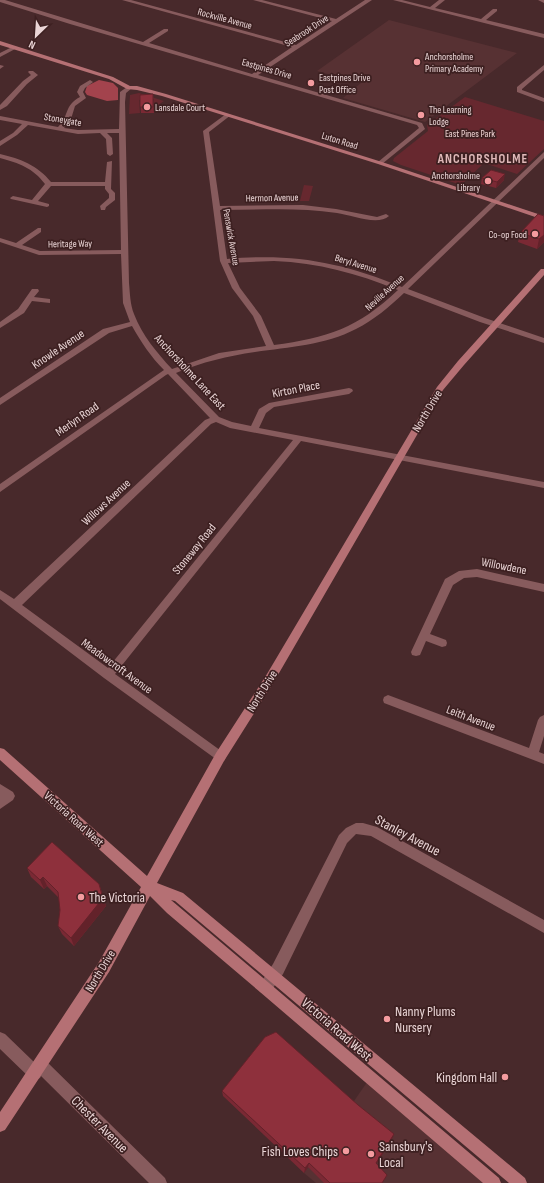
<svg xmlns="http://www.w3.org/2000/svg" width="544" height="1183" viewBox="0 0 544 1183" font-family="'Sofia Sans Condensed',sans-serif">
  <rect width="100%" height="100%" fill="#48292b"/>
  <g fill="#573133">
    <path d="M389,20L517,53L425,122L343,98L361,83L317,71Z"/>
    <path d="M370,1078L494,1183H316L304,1173Z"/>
  </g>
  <g fill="#67282f">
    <path d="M139,93L164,101L158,105L156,112H154V99L139,100L140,113L129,114L130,95Z"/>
    <path d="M465,97L544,121V149L517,174L484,163L461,185L401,165L393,161L394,158L428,131L427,125Z"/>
    <path d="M304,185L313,186L309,201H300Z"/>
  </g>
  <path fill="#a3434d" d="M99,80L113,83L118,88V100L107,101L87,95L85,92L87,86Z"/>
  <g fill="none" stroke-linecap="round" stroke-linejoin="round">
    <g fill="#875b5d" fill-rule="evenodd">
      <path d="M0,0H5L143,42L164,29H168V31L149,43L252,74L292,47L122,0H131L296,45L332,21L253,0H262L336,19L365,0H372L258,75L422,123L425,129L382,164H378V162L419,128L417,125L70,24L0,2Z"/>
      <path d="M393,0H402L430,7L439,0H445L435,8L481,19L493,9H497V11L486,20L544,34V38Z"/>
      <path d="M538,0H544V3Z"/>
      <path d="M12,47L17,48L0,57V53Z"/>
      <path d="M0,65L4,66L0,69Z"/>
      <path d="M544,65V70L522,89V90L544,98V102L517,92V87Z"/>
      <path d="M29,71H33L38,75L27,84L7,106L0,110V105L23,81L31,75L28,72Z"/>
      <path d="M90,80L93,82L85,88L83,92L86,98L75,106L71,119L64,128L78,130L119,129L120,92L127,87L132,88L126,93L125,102L129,283C130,293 130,304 134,314C142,335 157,353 172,369L219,353L266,346L253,316L232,288L220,261L203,131L226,114L231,115L209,132L220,206L303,205L336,209L377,217L386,214L389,216C378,226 351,215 337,213C298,207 259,210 220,210L227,259C293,253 341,262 402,287L544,152V158L408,289L485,318L544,338V343L480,322L404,293C389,307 374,320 356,329C325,345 289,347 255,352C228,356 202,362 176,373L219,417L232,422L251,426L259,409L269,403L349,388L352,389L353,391L349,394L274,407L266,413L259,428L544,482V488L301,441L115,674L224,753L226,757L224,761L220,762L104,678L0,599V590L14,599L205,420L210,418L168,374L166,375L0,492V484L164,370C151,357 141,342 132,326L109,333L0,405V398L103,329L130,322L123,303L121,254L39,255L0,242V238L16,243L38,228H41V232L22,245L40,251L121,250L119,133H107L112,138L113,154L110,156L107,154L106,139L100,133L78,134L28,125L17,135L0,146V141L13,133L22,124L0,120V116L58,127C69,117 64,105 80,97L77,92L80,86ZM274,261C319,263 356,273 398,290C358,328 327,338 274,345L261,316L240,288L228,263ZM216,422L230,428L293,440L108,668L22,605L211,424Z"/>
      <path d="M0,154C21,159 37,165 51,182H105L107,162L112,161L111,189L115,193V200L106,207L105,210H101L100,206L109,198V194L105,189V186H51L38,201L49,204V206L47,207L11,199L10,198L13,196L32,200L45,184C33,168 19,163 0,158Z"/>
      <path d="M32,289H38L39,291L34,297L50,299V303L32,301L24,313L0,328V322L18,309Z"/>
      <path d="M477,569L544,584V592L477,577L464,578L453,585L430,634L446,640L447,643L446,646L442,647L426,641L420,655L416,656L412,655L411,652L445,579L459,571Z"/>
      <path d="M388,695L529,748L538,720L540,717L544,715V736L539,752L544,754V764L384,703L383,700L384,697Z"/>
      <path d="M0,784L13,792L15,796L13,800L0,809Z"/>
      <path d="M356,823H363L377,827L544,920V933L371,836L356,834L347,843L283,974L270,992L265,994L260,992L258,987L273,964L339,835L346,828Z"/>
      <path d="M0,1032L5,1034L34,1062L35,1060L40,1058L45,1060L165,1178L167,1183H149L41,1076L40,1078L35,1080L30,1078L0,1049Z"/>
    </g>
    <g fill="#b57074" fill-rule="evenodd">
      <path d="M0,41L113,77L130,86H137L166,94L382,162L544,216V220L378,164L162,96L137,90L127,89L109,79L0,45Z"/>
      <path d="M541,269H544V275L464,365L443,390L275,680L224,761L157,883L183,893L525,1178L527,1183H509L175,901L171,900L499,1178L501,1183H483L260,992L167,913L150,896L109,972L5,1130L0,1132V1112L99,962L141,887L0,760V748L4,749L147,876L216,753L267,674L437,387L458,361Z"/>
    </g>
  </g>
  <g fill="#7a2934">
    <path d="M153,94L154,113H141L140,95Z"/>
    <path d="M482,178L504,180L496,188L481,184Z"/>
    <path d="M544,216V242L537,249L518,242L520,233Z"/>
    <path d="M27,868L99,884L102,893L106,906L74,946L62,934L58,926L60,910L59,898L47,886L44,889L31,877Z"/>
    <path d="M222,1091L358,1105L394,1134L392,1139L376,1164L387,1175L385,1179L382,1183H324L308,1167L304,1173L223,1096Z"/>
  </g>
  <g fill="#63222a">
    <path d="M505,174L504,180L496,188L497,182Z"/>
    <path d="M544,235V242L537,249L539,239Z"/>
    <path d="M43,877L47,886L44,889L40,880Z"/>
    <path d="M99,884L102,893L106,906L74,946L71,938Z"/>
    <path d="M394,1134L392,1139L374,1168L376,1163Z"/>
    <path d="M309,1163L308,1167L304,1173L305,1168Z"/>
  </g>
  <g fill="#8e303c" stroke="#63222a">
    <path d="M153,94V107H140V95Z"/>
    <path d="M491,170L505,174L497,182L482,178Z"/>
    <path d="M538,214L544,216V235L539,239L520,233Z"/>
    <path d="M52,842L99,884L103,898L71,938L58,926L60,910L58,892L43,877L40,880L27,868Z"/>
    <path d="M276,1032L358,1105L394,1134L376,1163L387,1175L382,1183H330L309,1163L305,1168L222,1091L265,1037Z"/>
  </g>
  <g fill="#f49b9f" stroke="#3d2021" stroke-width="1.5">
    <circle cx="417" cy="62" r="4"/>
    <circle cx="311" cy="83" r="4"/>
    <circle cx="147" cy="107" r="4"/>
    <circle cx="421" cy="115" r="4"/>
    <circle cx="488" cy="181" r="4"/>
    <circle cx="535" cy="234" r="4"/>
    <circle cx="81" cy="897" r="4"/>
    <circle cx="387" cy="1019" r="4"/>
    <circle cx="505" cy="1077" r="4"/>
    <circle cx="346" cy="1151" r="4"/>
    <circle cx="371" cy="1154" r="4"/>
  </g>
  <g text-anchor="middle" stroke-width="3.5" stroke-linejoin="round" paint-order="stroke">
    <g font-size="10" fill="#ead5d6" stroke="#3d2021">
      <text transform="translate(225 18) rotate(15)" y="4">Rockville Avenue</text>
      <text transform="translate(306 30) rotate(-33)" y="4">Seabrook Drive</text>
      <text transform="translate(267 68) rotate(16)" y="4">Eastpines Drive</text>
      <text transform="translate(63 119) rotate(10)" y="4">Stoneygate</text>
      <text transform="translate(340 140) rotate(17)" y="4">Luton Road</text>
      <text transform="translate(272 197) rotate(-1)" y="4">Hermon Avenue</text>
      <text transform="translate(232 237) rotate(80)" y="4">Penswick Avenue</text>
      <text transform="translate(70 243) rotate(-1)" y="4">Heritage Way</text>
      <text transform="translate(356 263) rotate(17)" y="4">Beryl Avenue</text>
      <text transform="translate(384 292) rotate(-42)" y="4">Neville Avenue</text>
    </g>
    <g font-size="10" fill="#ead5d6" stroke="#3d2021" text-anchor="start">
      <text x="425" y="60">Anchorsholme<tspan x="425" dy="12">Primary Academy</tspan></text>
      <text x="319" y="81">Eastpines Drive<tspan x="319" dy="12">Post Office</tspan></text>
      <text x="155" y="111">Lansdale Court</text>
      <text x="429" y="113">The Learning<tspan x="429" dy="12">Lodge</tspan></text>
      <text x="480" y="179" text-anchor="end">Anchorsholme<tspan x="480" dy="12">Library</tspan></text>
      <text x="527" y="238" text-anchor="end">Co-op Food</text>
    </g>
    <g font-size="10" fill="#efd3d3" stroke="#3d2021">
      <text x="470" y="137">East Pines Park</text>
    </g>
    <g font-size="12" fill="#ead5d6" stroke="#3d2021">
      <text transform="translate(58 349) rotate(-34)" y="4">Knowle Avenue</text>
      <text transform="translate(190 372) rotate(47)" y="4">Anchorsholme Lane East</text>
      <text transform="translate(296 389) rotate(-11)" y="4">Kirton Place</text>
      <text transform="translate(427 411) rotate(-59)" y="4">North Drive</text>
      <text transform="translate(77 419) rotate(-35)" y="4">Merlyn Road</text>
      <text transform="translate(106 502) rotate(-43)" y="4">Willows Avenue</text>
      <text transform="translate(194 549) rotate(-51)" y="4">Stoneway Road</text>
      <text transform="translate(504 566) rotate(11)" y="4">Willowdene</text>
      <text transform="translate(117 666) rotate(36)" y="4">Meadowcroft Avenue</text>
      <text transform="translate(262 691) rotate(-58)" y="4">North Drive</text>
      <text transform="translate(471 718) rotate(21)" y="4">Leith Avenue</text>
      <text transform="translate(74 819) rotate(42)" y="4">Victoria Road West</text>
      <text transform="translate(100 971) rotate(-59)" y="4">North Drive</text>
    </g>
    <g font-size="13" font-weight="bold" letter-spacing="1" fill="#e0b9b9" stroke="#3d2021">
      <text x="483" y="163">ANCHORSHOLME</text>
    </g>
    <g font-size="14" fill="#ead5d6" stroke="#3d2021">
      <text transform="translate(408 835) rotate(28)" y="5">Stanley Avenue</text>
      <text transform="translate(337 1029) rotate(41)" y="5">Victoria Road West</text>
      <text transform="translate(100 1124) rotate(45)" y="5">Chester Avenue</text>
    </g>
    <g font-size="14" fill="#ead5d6" stroke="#3d2021" text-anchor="start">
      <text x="89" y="902">The Victoria</text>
      <text x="395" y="1016">Nanny Plums<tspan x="395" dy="16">Nursery</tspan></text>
      <text x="497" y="1082" text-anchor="end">Kingdom Hall</text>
      <text x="379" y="1151">Sainsbury's<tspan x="379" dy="16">Local</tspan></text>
      <text x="338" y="1156" text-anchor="end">Fish Loves Chips</text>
    </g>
  </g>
  <g transform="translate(36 36) rotate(205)" stroke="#3d2021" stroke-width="3" paint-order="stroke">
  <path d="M0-3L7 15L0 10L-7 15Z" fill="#ead5d6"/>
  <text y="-6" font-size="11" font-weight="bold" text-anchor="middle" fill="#ead5d6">N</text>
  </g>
</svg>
